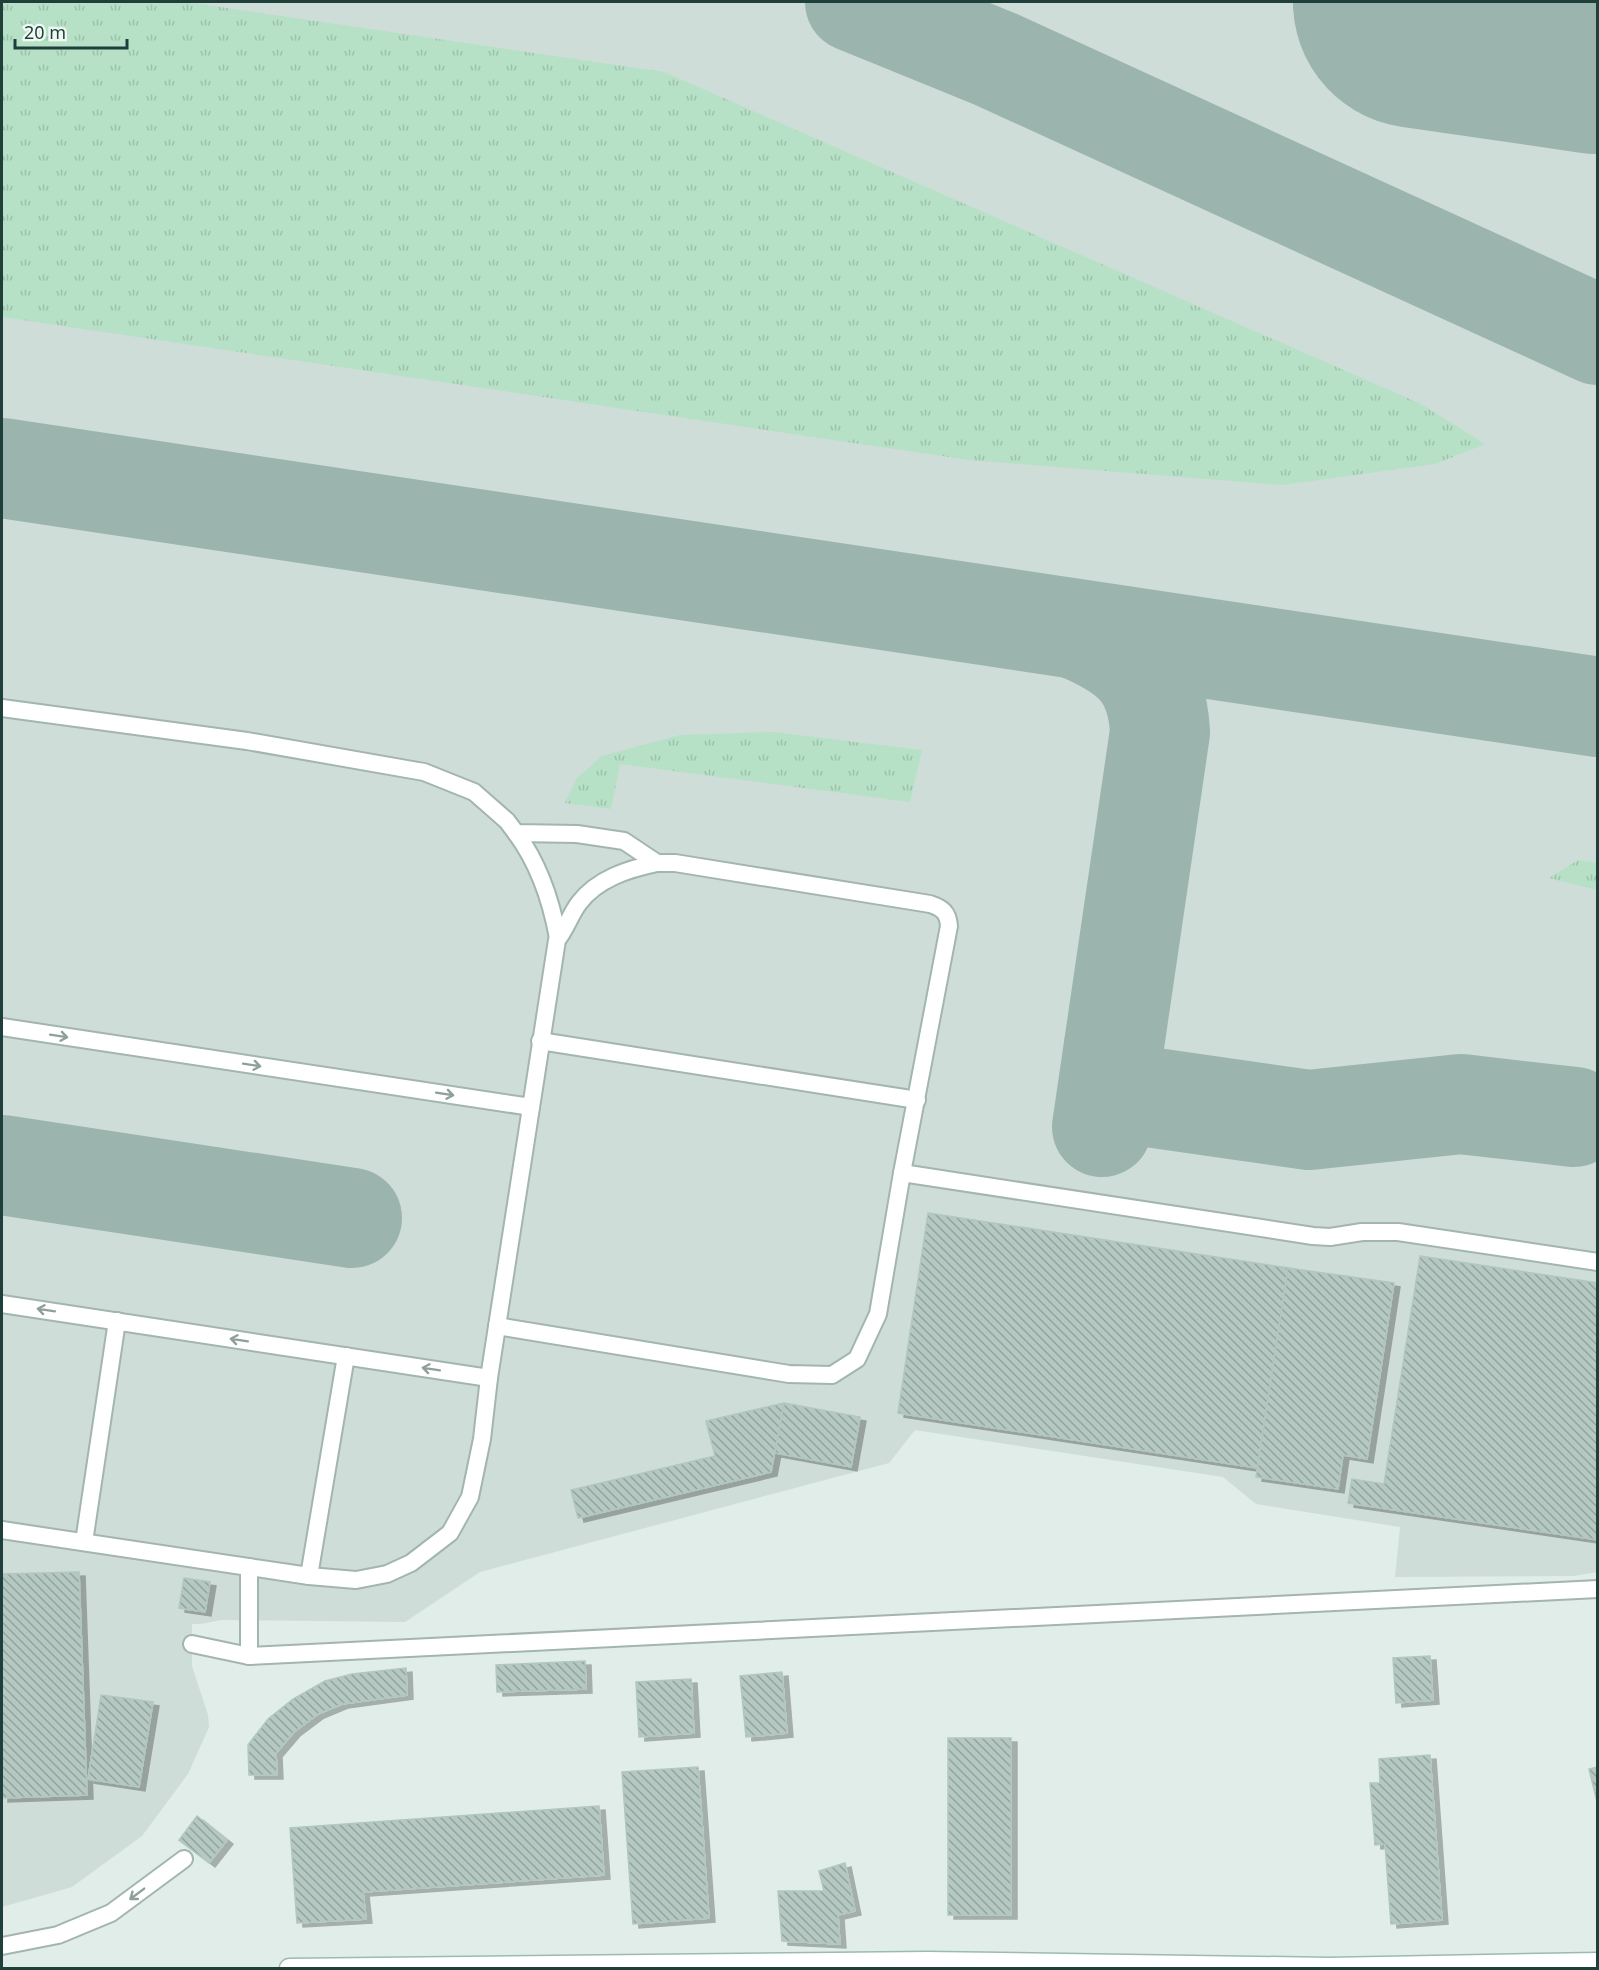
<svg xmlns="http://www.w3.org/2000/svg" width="1599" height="1970" viewBox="0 0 1599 1970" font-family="'Noto Sans',sans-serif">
  <defs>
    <pattern id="grass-tufts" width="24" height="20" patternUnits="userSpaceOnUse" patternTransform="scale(1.5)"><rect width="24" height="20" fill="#b6e1c6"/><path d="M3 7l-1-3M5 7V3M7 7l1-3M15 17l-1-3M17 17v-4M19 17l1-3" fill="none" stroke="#9cc2ab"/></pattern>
    <pattern id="building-back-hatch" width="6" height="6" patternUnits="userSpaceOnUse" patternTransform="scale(1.5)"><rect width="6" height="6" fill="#b5c8c2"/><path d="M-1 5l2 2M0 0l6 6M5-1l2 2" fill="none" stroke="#93a49f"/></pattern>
    <filter id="shadow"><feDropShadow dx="6" dy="4" stdDeviation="0" flood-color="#0004"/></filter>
  </defs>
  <rect width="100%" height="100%" fill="#e0ede8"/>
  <path fill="#ceddd7" d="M2,2H1597V1572L1574,1576L1395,1577L1400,1527L1256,1504L1223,1477L915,1430L889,1463L480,1572L405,1622L221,1620L201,1624H192V1666L208,1715L209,1727L188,1774L142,1836L72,1887L2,1907Z"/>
  <g fill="url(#grass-tufts)">
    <path d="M2,2H186L664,72L1421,404L1485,444L1435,464L1282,485L969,460L2,317Z"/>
    <path d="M773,732L922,750L910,802L620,764L611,809L565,803L577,778L602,756L680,735Z"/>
    <path d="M1578,860L1597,863V890L1549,878Z"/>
  </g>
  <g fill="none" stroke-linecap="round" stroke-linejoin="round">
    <g stroke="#9cb4ae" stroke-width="100">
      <path d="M855,2L995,59L1598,335"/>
      <path d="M2,468L1598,707"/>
      <path d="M1079,630C1130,652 1157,673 1160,732L1102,1127"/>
      <path d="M1114,1047L1115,1067L1132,1092L1148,1097L1309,1120L1461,1104L1574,1117"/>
      <path d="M2,1165L352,1218"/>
    </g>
    <path stroke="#9cb4ae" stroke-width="252" d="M1419,2L1598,28"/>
  </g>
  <g fill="url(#building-back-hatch)" stroke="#b1c7c0" stroke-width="1.5" filter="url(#shadow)">
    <path d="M928,1213L1288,1268L1257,1468L898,1413Z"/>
    <path d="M1420,1256L1598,1283V1540L1348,1503L1352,1479L1384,1484Z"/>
    <path d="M1288,1268L1394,1283L1367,1459L1343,1455L1338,1489L1256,1477Z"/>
    <path d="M784,1403L860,1417L851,1467L775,1453Z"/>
    <path d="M784,1403L771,1472L578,1518L571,1490L715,1456L706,1421Z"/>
    <path d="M79,1572L87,1795L2,1798V1574Z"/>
    <path d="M184,1578L210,1582L205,1612L179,1608Z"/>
    <path d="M1430,1656L1433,1700L1396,1703L1393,1658Z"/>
    <path d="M585,1661L586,1689L497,1692L496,1665Z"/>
    <path d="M406,1668L407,1695L342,1704L318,1714L294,1732L276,1753L277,1775H249L248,1745L268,1719L293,1699L325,1681L352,1674Z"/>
    <path d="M782,1672L787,1733L746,1737L740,1676Z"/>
    <path d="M691,1679L694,1733L639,1737L636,1682Z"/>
    <path d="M101,1695L153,1702L139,1787L88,1779Z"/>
    <rect x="948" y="1738" width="63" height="177"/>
    <path d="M1430,1755L1442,1920L1391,1924L1385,1844L1375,1845L1370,1783H1380L1379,1759Z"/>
    <path d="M698,1767L709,1918L633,1924L622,1772Z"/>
    <path d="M1598,1767V1806L1589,1769Z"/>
    <path d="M599,1806L604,1875L363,1892L366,1919L297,1923L290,1828Z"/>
    <path d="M197,1816L227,1840L209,1863L179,1840Z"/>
    <path d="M845,1863L855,1911L838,1915L840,1944L782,1941L778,1891H824L819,1871Z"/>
  </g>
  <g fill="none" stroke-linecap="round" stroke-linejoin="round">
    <g stroke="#a2b5b0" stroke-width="20">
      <g id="service">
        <path d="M2,708L247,741L424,772L474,792L507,821L516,833L577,834L624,841L657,863H675L930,904C942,908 948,912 949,926L902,1173L878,1314L857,1359L832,1375L789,1374L497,1326"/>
        <path d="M516,833C539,864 551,900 558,938"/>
        <path d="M2,1027L531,1107"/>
        <path d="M540,1041L917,1100"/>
        <path d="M902,1173L1313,1236L1330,1237L1362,1232H1398L1598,1262"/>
        <path d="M2,1304L489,1378"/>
        <path d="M2,1530L309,1576L356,1580L387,1574L411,1563L450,1533L470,1497L482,1439L489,1378L557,940C566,929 570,915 579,903C597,879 628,869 657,863"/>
        <path d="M84,1542L117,1321"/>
        <path d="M309,1576L346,1356"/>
        <path d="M192,1644L249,1656L1598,1589"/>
        <path d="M249,1656V1567"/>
        <path d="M2,1946L58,1935L111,1913L184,1859"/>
      </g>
    </g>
    <g stroke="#9cbab2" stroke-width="21">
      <path id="secondary" d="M289,1968L928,1961L1329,1967L1598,1962"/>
    </g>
    <use href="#service" stroke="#fff" stroke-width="16"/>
    <use href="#secondary" stroke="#fff" stroke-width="18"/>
  </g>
  <defs><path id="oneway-shaft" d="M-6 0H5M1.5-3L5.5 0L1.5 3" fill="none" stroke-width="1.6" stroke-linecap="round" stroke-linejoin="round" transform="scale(1.5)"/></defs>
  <g stroke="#8e9f9c">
    <use href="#oneway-shaft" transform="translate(59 1036) rotate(9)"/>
    <use href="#oneway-shaft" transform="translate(252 1065) rotate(9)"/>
    <use href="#oneway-shaft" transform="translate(445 1094) rotate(9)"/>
    <use href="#oneway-shaft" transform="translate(46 1310) rotate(-171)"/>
    <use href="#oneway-shaft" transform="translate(239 1340) rotate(-171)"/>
    <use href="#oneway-shaft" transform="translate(431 1369) rotate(-171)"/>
    <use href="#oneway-shaft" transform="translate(137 1894) rotate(143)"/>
  </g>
  <rect width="1599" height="1970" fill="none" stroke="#1e3f3a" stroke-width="6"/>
  <path d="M15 39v9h112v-9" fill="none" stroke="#1e3f3a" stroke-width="3"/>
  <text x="24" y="39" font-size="18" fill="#1e3f3a" stroke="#f1f9f5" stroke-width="4.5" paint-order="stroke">20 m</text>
</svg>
